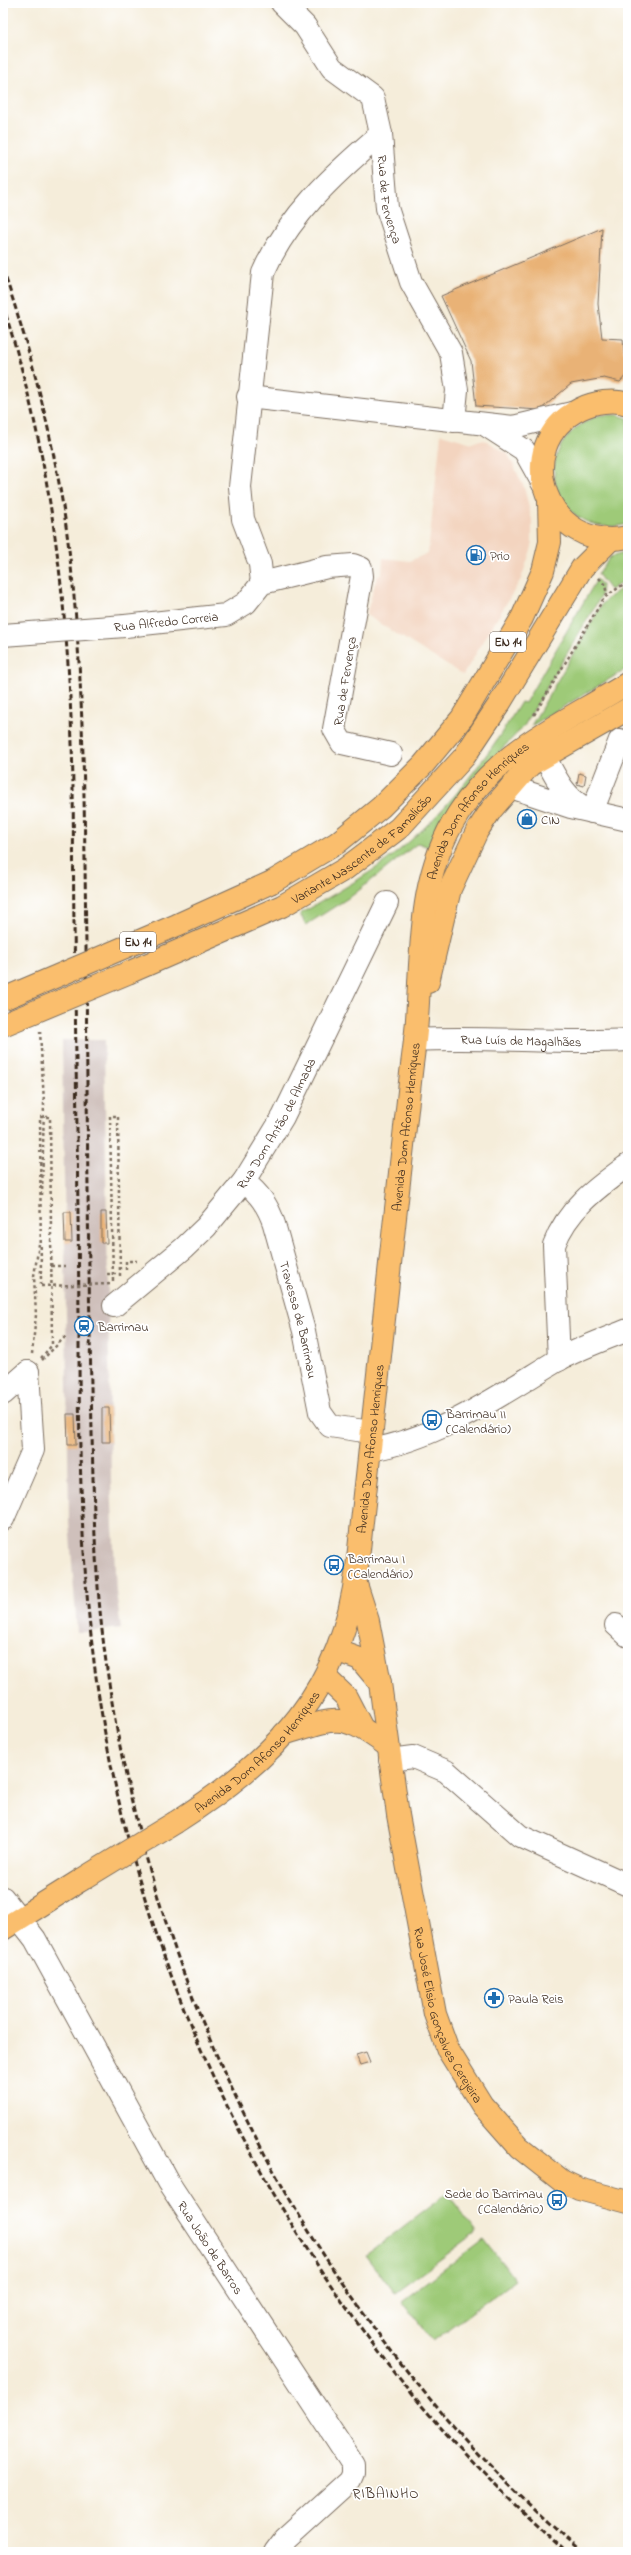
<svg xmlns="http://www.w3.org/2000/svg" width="631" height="2555" viewBox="0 0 631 2555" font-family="'Indie Flower',sans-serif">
  <rect width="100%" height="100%" fill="#fff"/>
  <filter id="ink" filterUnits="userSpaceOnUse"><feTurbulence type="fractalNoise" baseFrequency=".025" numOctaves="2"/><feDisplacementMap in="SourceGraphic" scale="8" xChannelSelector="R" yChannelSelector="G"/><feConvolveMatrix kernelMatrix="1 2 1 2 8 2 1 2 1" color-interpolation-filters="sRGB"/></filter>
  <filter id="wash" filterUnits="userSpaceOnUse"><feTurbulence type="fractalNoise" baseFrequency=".012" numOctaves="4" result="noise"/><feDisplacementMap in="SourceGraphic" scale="16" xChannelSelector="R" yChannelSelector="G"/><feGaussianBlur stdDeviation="0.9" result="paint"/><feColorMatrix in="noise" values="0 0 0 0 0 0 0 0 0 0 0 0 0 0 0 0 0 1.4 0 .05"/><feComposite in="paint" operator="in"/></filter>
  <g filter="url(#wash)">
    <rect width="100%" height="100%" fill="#f5edda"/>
    <path fill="#f3d4bf" d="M441,434L472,443L480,440L487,441L508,454L524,487L532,520V547L521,579L463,675L366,615L377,577L382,574L383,558L410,561L428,553Z"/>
    <path fill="#cfc0bb" d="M62,1040H104L111,1481L116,1592L121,1628L87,1632H77L69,1521Z"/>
    <g fill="#9eca78" stroke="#6c7a4b">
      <path d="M600,415H617L628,418V524C556,543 519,445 600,415Z"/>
      <path d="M628,552V579L610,590L598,574L610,557Z"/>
      <path d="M597,579L602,585L601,596L524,726L472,780L431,848L418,843L353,895L306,925L300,914C326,899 352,884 376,868C437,825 483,765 521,702L525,703Z"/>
      <path d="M628,584V668L531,726L602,604L609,597Z"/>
      <path d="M447,2193L477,2232L395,2293L366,2255Z"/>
      <path d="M484,2239L515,2280L433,2341L402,2301Z"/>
    </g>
    <g id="blocks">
      <g fill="#e9b276">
        <path d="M602,228L598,304L602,338L623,339L624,352L628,358V373L620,382L604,378L571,384L540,410L476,406L471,361L441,296Z"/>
        <path d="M579,773L586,775L584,786L577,784Z"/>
        <path d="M64,1212H71L72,1242H65Z"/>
        <path d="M101,1212H106L107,1243H101Z"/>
        <path d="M102,1408H109L110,1442H102Z"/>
        <path d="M67,1414H75L76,1445H68Z"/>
        <path d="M366,2052L370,2062L360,2065L356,2055Z"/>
      </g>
    </g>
  </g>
  <g filter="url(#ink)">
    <use href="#blocks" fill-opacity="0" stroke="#7c6e60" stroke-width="1"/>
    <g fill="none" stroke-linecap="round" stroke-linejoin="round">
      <g stroke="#7c6e60" stroke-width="24">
        <g id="minor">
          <path id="s1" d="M282,3L305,26L332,68L373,98L381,134L387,208L411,282L451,353L457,390L454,421"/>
          <path d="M248,397L513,427L572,413"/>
          <path d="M487,426L524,450L543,484"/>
          <path d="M262,583L260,564L243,519L240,487L263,273C288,216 334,174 381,134"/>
          <path d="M125,626L226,615L246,603L262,583L327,567L353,565L361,568L362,576L334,729L342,743L391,754"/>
          <path d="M544,756C556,777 562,794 583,807"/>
          <path d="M511,787L571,807L628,820"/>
          <path d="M592,812L620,740"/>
          <path id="s2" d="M415,1040C486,1036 557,1044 628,1040"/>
          <path id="s3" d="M244,1181C259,1194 268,1205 274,1224L304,1331L320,1412L330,1426L371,1432"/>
          <path id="s4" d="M114,1306L184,1248L206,1227L244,1181L283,1117L387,903"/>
          <path d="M559,1360L554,1245C567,1209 598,1187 628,1165"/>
          <path d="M3,1394L28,1372"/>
          <path d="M370,1450C438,1439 500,1395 558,1360C580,1348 605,1339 628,1330"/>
          <path d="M3,1519L33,1450L28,1372"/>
          <path d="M616,1625L628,1636"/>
          <path d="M390,1760L413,1757L446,1771L520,1836L628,1885"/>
          <path id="s5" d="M3,1898L35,1939L168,2182L353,2464V2473L350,2480L284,2540L275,2552"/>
        </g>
      </g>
      <g stroke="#7c6e60" stroke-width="24">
        <g id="major">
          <path d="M628,404C613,399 594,402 580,409C507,446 548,555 628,537"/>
          <path d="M428,982L450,889L477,831L491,810L530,765L628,709"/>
          <path id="s6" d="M355,1581L368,1621L380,1683L398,1815L435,2014L448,2050L482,2105L519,2147L562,2181L579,2189L628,2202"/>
          <path d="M338,1651L360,1659L380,1683"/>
          <path d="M326,1678L346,1697L361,1726"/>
          <path d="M284,1734C338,1717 341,1712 388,1746"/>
          <path id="s7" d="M176,1822C276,1758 342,1691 357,1568C374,1403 393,1238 411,1073C413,1055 416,1037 417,1019C422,948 418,877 458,814C500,748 564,723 628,683"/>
          <path d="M3,1929L81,1880"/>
        </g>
      </g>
      <g stroke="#7c6e60" stroke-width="24">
        <g id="highway">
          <path d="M272,882L337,843L381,807L423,765L462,718L522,618L543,571L550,542L549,501"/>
          <path id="s8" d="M130,972L282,906L345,869L399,828L464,757L498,706L582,568L611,539"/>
        </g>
      </g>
      <g stroke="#7c6e60" stroke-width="2.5" stroke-dasharray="3 3" stroke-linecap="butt">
        <path d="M599,578L605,585L607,595"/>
        <path d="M534,715L604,598L628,581"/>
        <path d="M40,1031L44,1102L42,1195"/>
        <path d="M51,1266H65"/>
        <path d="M126,1270V1261H137"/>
        <path d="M107,1274H120"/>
        <path d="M113,1281L110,1116H118L120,1276"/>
        <path d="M32,1354L36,1315L34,1276L39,1244"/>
        <path d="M41,1358L52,1345L50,1117H40L41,1286"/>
        <path d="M42,1360L66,1336"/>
      </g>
      <use href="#minor" stroke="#fff" stroke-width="22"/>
      <use href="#major" stroke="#fabe6d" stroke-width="22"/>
      <use href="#highway" stroke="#fabe6d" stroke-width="22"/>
      <g stroke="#3b2a1e" stroke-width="3" stroke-dasharray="6 3" stroke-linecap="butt">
        <path d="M3,270C31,351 52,434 65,519C85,660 84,803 86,946C87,1092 88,1239 91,1386C93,1467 93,1549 102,1630C142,1982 311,2321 582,2552"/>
        <path d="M3,306C49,447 67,595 72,744C74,804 73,864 74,924C76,1056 78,1188 79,1321C79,1452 80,1586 102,1716C144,1970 257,2209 422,2406C466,2458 515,2506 565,2552"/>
      </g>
      <g stroke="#7c6e60" stroke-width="24" stroke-linecap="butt">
        <path id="minor-bridge" d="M3,635L125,626"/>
      </g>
      <g stroke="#7c6e60" stroke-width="24" stroke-linecap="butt">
        <path id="major-bridge" d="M81,1880L176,1822"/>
      </g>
      <g stroke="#7c6e60" stroke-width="24" stroke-linecap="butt">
        <g id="highway-bridge">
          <path d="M3,999L177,925L272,882"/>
          <path d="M3,1025L130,972"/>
        </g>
      </g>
      <path stroke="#7c6e60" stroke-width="2.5" stroke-dasharray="3 3" stroke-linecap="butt" d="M41,1286L113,1284"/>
      <use href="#minor-bridge" stroke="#fff" stroke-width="22"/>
      <use href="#major-bridge" stroke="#fabe6d" stroke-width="22"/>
      <use href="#highway-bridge" stroke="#fabe6d" stroke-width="22"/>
    </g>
  </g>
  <defs>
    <g id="fuel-ring" transform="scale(1)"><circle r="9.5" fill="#fff" stroke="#1f6fb2" stroke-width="1.5"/><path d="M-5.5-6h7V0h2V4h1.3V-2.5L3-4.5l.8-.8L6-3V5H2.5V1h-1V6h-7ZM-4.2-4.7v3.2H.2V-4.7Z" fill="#1f6fb2"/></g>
    <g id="shop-ring" transform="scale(1)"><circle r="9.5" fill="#fff" stroke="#1f6fb2" stroke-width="1.5"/><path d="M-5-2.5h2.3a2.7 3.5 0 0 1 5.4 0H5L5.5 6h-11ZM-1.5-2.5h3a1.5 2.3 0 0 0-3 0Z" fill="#1f6fb2"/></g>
    <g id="station-ring" transform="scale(1)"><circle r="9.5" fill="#fff" stroke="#1f6fb2" stroke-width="1.5"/><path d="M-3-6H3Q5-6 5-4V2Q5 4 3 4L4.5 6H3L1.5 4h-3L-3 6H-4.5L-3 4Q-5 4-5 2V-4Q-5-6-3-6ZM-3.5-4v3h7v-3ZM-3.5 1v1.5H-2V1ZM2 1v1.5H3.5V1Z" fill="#1f6fb2"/></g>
    <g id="bus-ring" transform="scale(1)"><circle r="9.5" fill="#fff" stroke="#1f6fb2" stroke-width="1.5"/><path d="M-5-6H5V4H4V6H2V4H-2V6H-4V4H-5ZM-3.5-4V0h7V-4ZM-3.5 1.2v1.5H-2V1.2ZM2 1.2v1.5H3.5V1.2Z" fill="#1f6fb2"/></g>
    <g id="pharmacy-ring" transform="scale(1)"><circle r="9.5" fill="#fff" stroke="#1f6fb2" stroke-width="1.5"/><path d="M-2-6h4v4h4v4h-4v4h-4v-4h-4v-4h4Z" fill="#1f6fb2"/></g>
  </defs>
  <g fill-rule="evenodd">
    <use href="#fuel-ring" x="476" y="555"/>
    <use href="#shop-ring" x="527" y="819"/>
    <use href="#station-ring" x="84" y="1326"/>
    <use href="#bus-ring" x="432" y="1420"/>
    <use href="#bus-ring" x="334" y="1565"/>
    <use href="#pharmacy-ring" x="494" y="1998"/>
    <use href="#bus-ring" x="557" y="2200"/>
  </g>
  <g text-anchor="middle" stroke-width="3.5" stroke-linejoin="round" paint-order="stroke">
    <g fill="#fff" stroke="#766a62" stroke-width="1">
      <rect x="490" y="632" width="36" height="20" rx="3"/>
      <rect x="120" y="932" width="36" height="20" rx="3"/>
    </g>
    <g font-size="12" font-weight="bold" fill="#3b2a1e">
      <text x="508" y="646">EN 14</text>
      <text x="138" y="946">EN 14</text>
    </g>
    <g font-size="13" fill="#3b2a1e" stroke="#fff">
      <text dy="5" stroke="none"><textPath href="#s1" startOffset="236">Rua de Fervença</textPath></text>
      <text transform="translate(166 621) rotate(-6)" y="5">Rua Alfredo Correia</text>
      <text transform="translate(344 681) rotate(-81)" y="5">Rua de Fervença</text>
      <text dy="5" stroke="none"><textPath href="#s7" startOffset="1102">Avenida Dom Afonso Henriques</textPath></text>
      <text dy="5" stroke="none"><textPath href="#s8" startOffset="264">Variante Nascente de Famalicão</textPath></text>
      <text dy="5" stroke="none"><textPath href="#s2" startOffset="106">Rua Luís de Magalhães</textPath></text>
      <text dy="5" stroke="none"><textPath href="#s4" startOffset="247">Rua Dom Antão de Almada</textPath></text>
      <text dy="5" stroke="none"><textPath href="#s7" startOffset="768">Avenida Dom Afonso Henriques</textPath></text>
      <text dy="5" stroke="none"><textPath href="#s3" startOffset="152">Travessa de Barrimau</textPath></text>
      <text dy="5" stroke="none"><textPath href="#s7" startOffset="444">Avenida Dom Afonso Henriques</textPath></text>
      <text dy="5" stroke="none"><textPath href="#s7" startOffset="108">Avenida Dom Afonso Henriques</textPath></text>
      <text dy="5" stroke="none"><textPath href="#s6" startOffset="446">Rua José Elísio Gonçalves Cerejeira</textPath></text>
      <text dy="5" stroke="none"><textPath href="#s5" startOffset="407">Rua João de Barros</textPath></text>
    </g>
    <g font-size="13" fill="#3b2a1e" stroke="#fff" text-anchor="start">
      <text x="490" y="560">Prio</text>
      <text x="541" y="824">CIN</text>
      <text x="98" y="1331">Barrimau</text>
      <text x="446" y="1418">Barrimau II<tspan x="446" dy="15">(Calendário)</tspan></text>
      <text x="348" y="1563">Barrimau I<tspan x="348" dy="15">(Calendário)</tspan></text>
      <text x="508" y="2003">Paula Reis</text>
      <text x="543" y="2198" text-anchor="end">Sede do Barrimau<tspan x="543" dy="15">(Calendário)</tspan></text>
    </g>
    <g font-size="14" letter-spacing="1" fill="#3b2a1e" stroke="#fff">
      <text x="386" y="2498">RIBAINHO</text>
    </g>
  </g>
  <rect width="631" height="2555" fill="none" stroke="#fff" stroke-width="16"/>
</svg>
